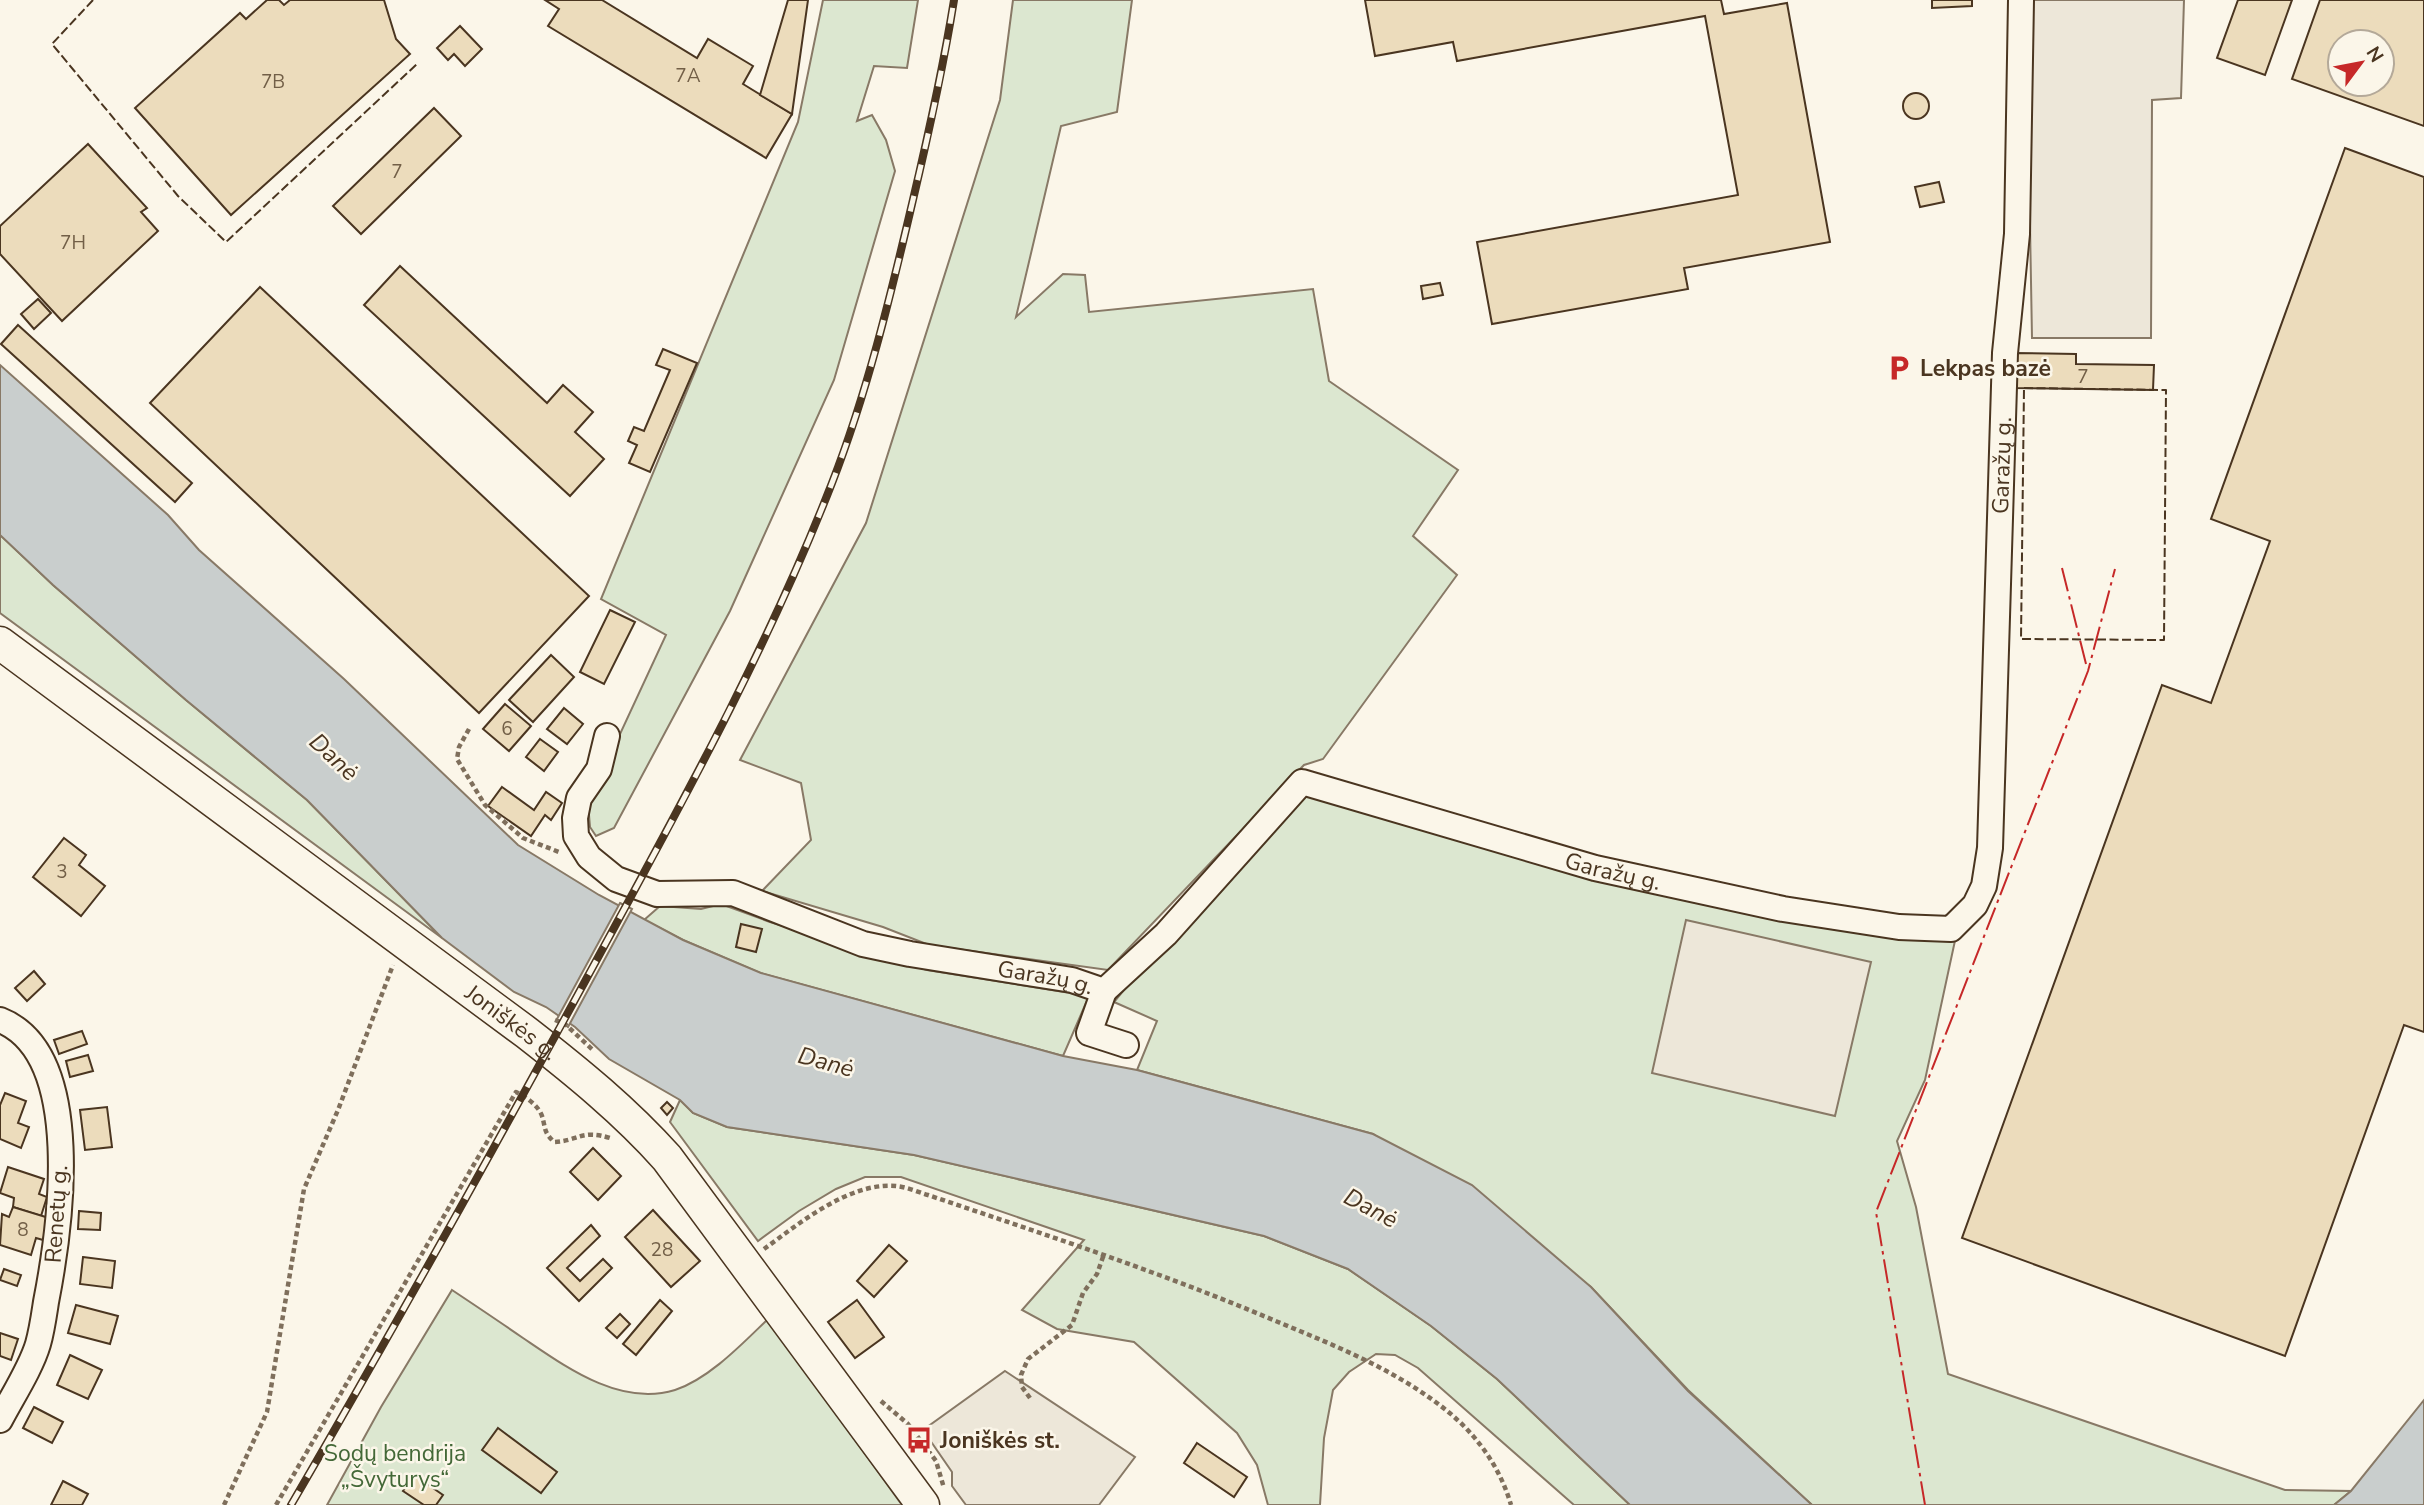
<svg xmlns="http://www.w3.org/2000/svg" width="2424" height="1505" viewBox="0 0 2424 1505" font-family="'Nunito Sans',sans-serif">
  <rect width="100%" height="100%" fill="#fbf6e9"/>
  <g fill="#dce7d0" stroke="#887966" stroke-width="2">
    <path d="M823,0H918L907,68L874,66L857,121L872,115L886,140L895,171L834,380L730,611L614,828L596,836L590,827L588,803L666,635L601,599L798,122Z"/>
    <path d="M1013,0H1132L1117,112L1061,126L1016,317L1063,274L1085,275L1089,312L1313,289L1329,381L1458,470L1413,536L1457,575L1323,759L1304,765L1108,970L929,945L883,927L762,891L811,840L801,783L740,760L866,523L1000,100Z"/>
    <path d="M0,535L53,585L186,700L307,800L442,938L0,613Z"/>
    <path d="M1308,794L1956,936L1925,1080L1897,1141L1916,1207L1948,1374L2285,1490L2351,1491L2334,1505H1812L1688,1390L1591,1287L1373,1134L1137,1070L1157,1021L1114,1002L1137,974Z"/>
    <path d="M721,904L770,922L927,970L1089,996L1063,1056L760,973L683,940L644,920L660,906L701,909Z"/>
    <path d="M680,1100L693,1113L727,1127L914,1155L1264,1236L1348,1269L1431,1326L1497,1379L1630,1505H1574L1418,1368L1395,1355L1376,1354L1349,1372L1333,1390L1324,1438L1320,1505H1268L1257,1465L1237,1433L1134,1342L1057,1329L1022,1310L1084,1240L901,1177H865L836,1189L799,1211L758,1241L670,1122Z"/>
    <path d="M452,1290C476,1306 500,1322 523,1338C566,1367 620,1407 675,1390C709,1379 743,1343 768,1319L902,1505H327L381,1407Z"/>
  </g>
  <g fill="#ede7d9" stroke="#887966" stroke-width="2">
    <path d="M2026,0H2184L2181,98L2152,100L2151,338H2032Z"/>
    <path d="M1686,920L1871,962L1835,1116L1652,1073Z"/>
    <path d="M1005,1371L1135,1457L1099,1505H966L952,1486V1472L923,1430Z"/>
  </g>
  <g fill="#c9cecd" stroke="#887966" stroke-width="2">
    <path d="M0,365L168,515L199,550L344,679L518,845L599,895L683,940L761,973L1063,1056L1137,1070L1373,1134L1472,1185L1591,1287L1688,1391L1812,1505H1630L1497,1379L1431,1326L1348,1269L1264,1236L914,1155L727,1127L693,1113L680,1100L609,1059L575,1027L546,1007L514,992L442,938L307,800L186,700L53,585L0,535Z"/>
    <path d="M2424,1400V1505H2334L2351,1491Z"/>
  </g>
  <path fill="#fbf6e9" stroke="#887966" stroke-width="2" d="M620,903L632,909L568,1027L557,1019Z"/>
  <g fill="#ecdcbc" stroke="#4a3520" stroke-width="2" fill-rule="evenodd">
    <path d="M267,0H279L284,5L290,0H384L396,39L410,54L231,215L135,108L240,13L246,19Z"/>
    <path d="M545,0H602L697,58L708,39L753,66L743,84L792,114L766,158L548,26L559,9Z"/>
    <path d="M788,0H808L792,114L760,95Z"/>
    <path d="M1365,0H1721L1724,14L1787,3L1830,242L1684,268L1688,289L1492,324L1477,242L1738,195L1705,16L1457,61L1453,42L1375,56Z"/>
    <path d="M1932,0H1972V6L1932,8Z"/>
    <path d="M2238,0H2292L2265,75L2217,58Z"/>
    <path d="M2320,0H2424V126L2292,79ZM2340,42H2382V84H2340Z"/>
    <path d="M460,26L482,49L465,66L454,54L448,60L437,48Z"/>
    <circle cx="1916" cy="106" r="13"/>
    <path d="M434,108L461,136L361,234L333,206Z"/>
    <path d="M88,144L147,208L141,212L158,231L62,321L0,254V226Z"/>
    <path d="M2345,148L2424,177V1032L2404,1025L2285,1356L1962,1238L2162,685L2211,703L2270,541L2211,519Z"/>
    <path d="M1939,182L1944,202L1920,207L1915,187Z"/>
    <path d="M400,266L547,403L563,385L593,412L575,432L604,459L570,496L364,305Z"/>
    <path d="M1440,283L1443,295L1423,299L1421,286Z"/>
    <path d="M260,287L589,596L479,713L150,403Z"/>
    <path d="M38,299L51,313L34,329L21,314Z"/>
    <path d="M18,325L192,483L175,502L1,344Z"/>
    <path d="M663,349L697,363L650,472L629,463L637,445L628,441L634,427L644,431L670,370L656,365Z"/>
    <path d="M2013,353L2076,354V364L2154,365L2153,390L2013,388Z"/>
    <path d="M610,610L635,622L604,684L580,672Z"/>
    <path d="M551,655L574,677L533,722L509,700Z"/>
    <path d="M505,704L531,726L509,751L483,729Z"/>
    <path d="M564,708L583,724L567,744L547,729Z"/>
    <path d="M540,739L558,752L544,771L526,757Z"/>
    <path d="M502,787L534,810L546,792L562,803L551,820L545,815L531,836L488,806Z"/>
    <path d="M64,838L86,855L79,865L105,886L81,916L33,877Z"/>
    <path d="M741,924L762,929L756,952L736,947Z"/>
    <path d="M34,971L45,984L27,1001L15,988Z"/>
    <path d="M82,1031L87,1044L59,1054L54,1040Z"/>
    <path d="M88,1055L93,1071L70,1077L66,1061Z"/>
    <path d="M5,1093L26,1101L18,1123L29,1127L21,1148L0,1139V1105Z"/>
    <path d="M667,1102L673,1108L667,1115L661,1108Z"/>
    <path d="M107,1107L112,1147L85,1150L80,1110Z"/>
    <path d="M593,1148L621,1176L598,1200L570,1172Z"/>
    <path d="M8,1167L44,1179L39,1194L47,1197L41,1216L13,1207L14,1198L0,1193Z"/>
    <path d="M13,1207L49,1218L43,1240L36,1238L31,1255L0,1245L2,1214L9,1217Z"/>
    <path d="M653,1210L700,1261L671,1287L625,1237Z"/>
    <path d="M79,1211L101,1213L100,1230L78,1229Z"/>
    <path d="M591,1225L600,1236L567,1268L580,1281L603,1259L612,1268L579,1301L547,1268Z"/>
    <path d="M889,1245L907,1261L874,1297L857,1281Z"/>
    <path d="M83,1257L115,1261L112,1288L80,1284Z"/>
    <path d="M4,1269L21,1275L17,1286L0,1280Z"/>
    <path d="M660,1300L672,1311L636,1355L623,1344Z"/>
    <path d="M857,1300L884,1337L855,1358L828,1322Z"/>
    <path d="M76,1305L118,1316L110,1344L68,1333Z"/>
    <path d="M620,1314L630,1324L617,1338L606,1328Z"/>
    <path d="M0,1333L18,1339L11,1360L0,1356Z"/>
    <path d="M70,1355L102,1370L88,1399L57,1385Z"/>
    <path d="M34,1407L63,1422L52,1443L23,1428Z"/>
    <path d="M498,1428L557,1472L541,1493L482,1450Z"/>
    <path d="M1197,1443L1247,1477L1234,1497L1184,1463Z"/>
    <path d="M414,1475L443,1495L436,1505H424L403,1491Z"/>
    <path d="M63,1481L88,1494L82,1505H51Z"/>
  </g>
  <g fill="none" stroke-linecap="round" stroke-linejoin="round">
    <g stroke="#4a3520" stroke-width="28">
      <g id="minor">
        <path id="s1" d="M607,736L599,769L579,798L575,818L576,836L589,857L616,879L657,894L733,893L863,944L910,954L1072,980L1104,991L1166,934L1302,782L1595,868L1783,909L1899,927L1951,929L1975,905L1984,886L1990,848L2005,353L2017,234L2021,0"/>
        <path d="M1104,991L1089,1033L1126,1045"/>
        <path d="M0,1020C86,1054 60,1230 46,1302C44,1315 42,1330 38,1344C31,1368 12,1397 0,1420"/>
      </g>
    </g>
    <g stroke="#4a3520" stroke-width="35">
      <g id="major">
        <path id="s2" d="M0,643L527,1033C577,1072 625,1111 667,1158L923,1505"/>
      </g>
    </g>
    <g stroke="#7f6f5c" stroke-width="4.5" stroke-dasharray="5 3.5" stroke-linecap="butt">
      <path d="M469,729L459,747L457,759L485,805L523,838L559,852"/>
      <path d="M555,1020L565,1024L594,1051"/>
      <path d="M764,1249C800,1223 849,1182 896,1186C907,1187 918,1192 928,1195C1046,1235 1163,1273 1278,1322C1336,1346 1396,1370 1446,1410C1477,1435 1500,1467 1511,1505"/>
      <path d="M1030,1398L1022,1387L1021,1375L1028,1359L1072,1325L1083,1293L1097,1274L1104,1254"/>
      <path d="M881,1401L908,1424L936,1461L944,1488"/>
      <path d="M224,1505L267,1412L304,1189L338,1110L393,965"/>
      <path d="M276,1505L516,1092C526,1097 538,1105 542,1116C546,1129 543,1131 554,1142C578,1141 582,1129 610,1138"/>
    </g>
    <use href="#minor" stroke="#fbf6e9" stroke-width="24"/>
    <use href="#major" stroke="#fbf6e9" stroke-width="32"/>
    <g stroke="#4a3520" stroke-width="8">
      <path id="rail" d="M291,1505C400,1318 505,1129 608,939C689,790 770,642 832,483C867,393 890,298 912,204C928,136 943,69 954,0"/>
    </g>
    <use href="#rail" stroke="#fbf6e9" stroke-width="5" stroke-dasharray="16" stroke-linecap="butt"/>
    <g stroke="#4a3520" stroke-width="2" stroke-dasharray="9 3.5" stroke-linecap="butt">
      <path d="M93,0L52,44L178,196L226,242L417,64"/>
      <path d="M2024,388L2166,390L2164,640L2021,639Z"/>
    </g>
    <g stroke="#c62828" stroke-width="2" stroke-dasharray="24 5 3.5 5" stroke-linecap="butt">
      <path d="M2062,568L2087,668"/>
      <path d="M1925,1505L1876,1212L2088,671L2115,569"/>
    </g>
  </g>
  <defs>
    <g id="parking-bare" transform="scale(2.1)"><path d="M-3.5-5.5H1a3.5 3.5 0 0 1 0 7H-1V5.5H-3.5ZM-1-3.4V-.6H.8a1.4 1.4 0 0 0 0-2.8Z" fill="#c62828" stroke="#fbf6e9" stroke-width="2.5" paint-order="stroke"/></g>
    <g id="bus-bare" transform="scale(2.1)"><path d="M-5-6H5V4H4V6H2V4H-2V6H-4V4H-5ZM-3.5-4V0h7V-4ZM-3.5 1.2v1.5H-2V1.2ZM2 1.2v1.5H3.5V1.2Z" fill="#c62828" stroke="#fbf6e9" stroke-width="2.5" paint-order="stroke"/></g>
  </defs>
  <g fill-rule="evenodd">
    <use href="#parking-bare" x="1899" y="368"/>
    <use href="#bus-bare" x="919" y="1440"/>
  </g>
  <g text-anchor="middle" stroke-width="5" stroke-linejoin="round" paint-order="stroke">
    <g font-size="19" fill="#725f47">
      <text x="688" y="82">7A</text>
      <text x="273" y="88">7B</text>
      <text x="397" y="178">7</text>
      <text x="73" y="249">7H</text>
      <text x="2083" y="383">7</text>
      <text x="507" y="735">6</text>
      <text x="62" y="878">3</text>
      <text x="23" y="1236">8</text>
      <text x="662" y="1256">28</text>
    </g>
    <g font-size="23" font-weight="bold" fill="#4a3520" stroke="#fbf6e9" text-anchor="start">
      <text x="1920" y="376">Lekpas bazė</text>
      <text x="940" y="1448">Joniškės st.</text>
    </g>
    <g font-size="23" fill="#4a3520" stroke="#fbf6e9">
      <text dy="8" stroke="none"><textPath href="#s1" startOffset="2104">Garažų g.</textPath></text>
      <text dy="8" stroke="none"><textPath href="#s1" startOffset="1284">Garažų g.</textPath></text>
      <text dy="8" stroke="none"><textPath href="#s1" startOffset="612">Garažų g.</textPath></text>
      <text dy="8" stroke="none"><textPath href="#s2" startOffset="637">Joniškės g.</textPath></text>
      <text transform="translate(56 1214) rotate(-86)" y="8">Renetų g.</text>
    </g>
    <g font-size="23" fill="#436837" stroke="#fbf6e9">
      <text x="395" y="1461">Sodų bendrija<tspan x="395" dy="26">„Švyturys“</tspan></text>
    </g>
    <g font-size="24" font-style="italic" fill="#4a3520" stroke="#fbf6e9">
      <text transform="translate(334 757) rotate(43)" y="8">Danė</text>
      <text transform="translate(826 1062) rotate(15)" y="8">Danė</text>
      <text transform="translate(1371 1208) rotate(28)" y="8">Danė</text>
    </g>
  </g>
  <g transform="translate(2361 63) rotate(58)"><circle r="33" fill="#fbf6e9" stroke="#b4a999" stroke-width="2"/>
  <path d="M0-5L12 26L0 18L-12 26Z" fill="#c62828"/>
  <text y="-10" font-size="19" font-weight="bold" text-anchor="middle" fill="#4a3520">N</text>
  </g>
</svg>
